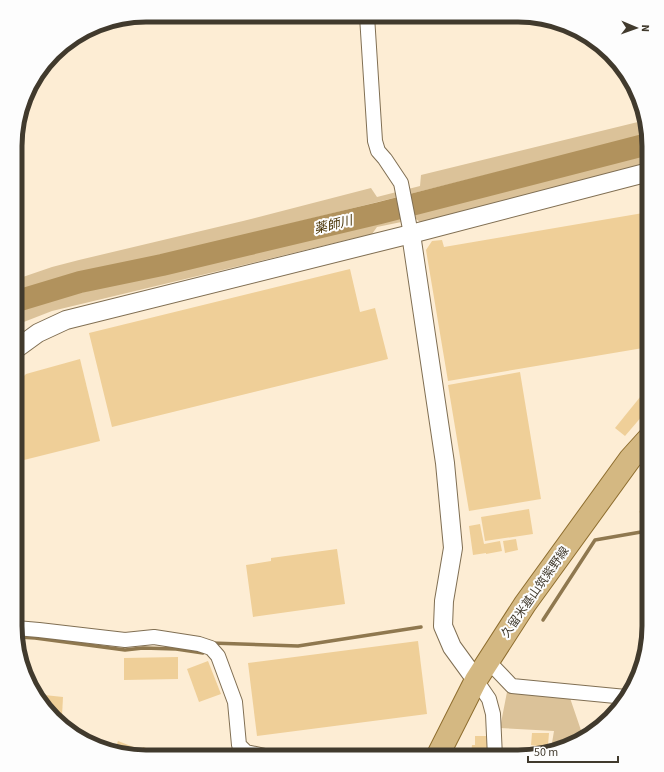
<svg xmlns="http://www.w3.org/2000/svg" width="664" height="772" viewBox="0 0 664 772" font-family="'Source Sans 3','Noto Sans JP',sans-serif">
  <rect width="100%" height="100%" fill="#fdedd4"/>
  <g fill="#dbc299">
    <path d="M642,121L646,135L32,288L17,294V279L52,267L79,260L243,221L371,188L377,197L420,186L421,175Z"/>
    <path d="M649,152V163L420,222L416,219L377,227L372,234L52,311L16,325L17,314L34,304L373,222Z"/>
    <path d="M507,692L570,698L584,739L551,749L554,731L500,728Z"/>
  </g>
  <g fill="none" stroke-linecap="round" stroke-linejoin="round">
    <g stroke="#8f784f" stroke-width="3.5">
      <path d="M642,547L649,614"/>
      <path d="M543,620L595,540L641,532L646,529"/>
      <path d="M18,637L35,638L125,650L143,648L176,649L203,653L205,650"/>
      <path d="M211,643L298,646L421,627"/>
    </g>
    <path stroke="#b1925d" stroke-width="22" d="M17,301L80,282L162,265L380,213L648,144"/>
  </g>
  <g fill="#efcf98">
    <path d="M649,212V322L642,323H649V347L448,381L426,250L432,241L442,240L444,247Z"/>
    <path d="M350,269L360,312L375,308L388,359L112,427L89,333Z"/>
    <path d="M80,359L100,441L16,462V384L26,374Z"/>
    <path d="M520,372L541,499L469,511L448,385L509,374L517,420L509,374Z"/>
    <path d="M649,386V408L625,436L615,428Z"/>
    <path d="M649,500V519L639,512Z"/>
    <path d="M529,509L533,534L485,541L481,517Z"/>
    <path d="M480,524L484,544L500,541L502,551L486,554V553L473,555L469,526Z"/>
    <path d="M516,539L518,550L505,553L503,541Z"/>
    <path d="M337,549L345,604L253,617L246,565L271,561V558Z"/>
    <path d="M418,641L427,714L257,736L248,663Z"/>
    <path d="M178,657V679L124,680V658Z"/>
    <path d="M208,661L221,694L199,702L187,669Z"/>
    <path d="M35,694L63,697L62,716H55Z"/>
    <path d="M532,733H549L548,745H543V747L531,745Z"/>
    <path d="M475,736H488V755H471L472,745H475Z"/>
    <path d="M118,741L136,748L133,755L115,749Z"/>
    <path d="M143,747L173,756V757H140Z"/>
  </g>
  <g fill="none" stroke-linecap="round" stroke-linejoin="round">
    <g stroke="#806f53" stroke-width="16">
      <g id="minor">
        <path d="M367,16L375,141L378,151L385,159L401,183L411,234"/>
        <path d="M649,549L648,534H649"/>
        <path d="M16,628L39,630L125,640L154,637L199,644L211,648L218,656L235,702L239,745L246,752L270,757"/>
        <path d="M489,662L512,686L626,697"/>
        <path d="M476,680L489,699L493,714L495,757"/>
      </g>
    </g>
    <g stroke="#806f53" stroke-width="20">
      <g id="tertiary">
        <path d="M411,234L445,463L453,548L444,601L443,626L452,647L476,680"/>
        <path d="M16,349L38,333L66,320L411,234L649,172"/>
      </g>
    </g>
    <g stroke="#8e6d2e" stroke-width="24">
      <path id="primary" d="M437,757L476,680L525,604L630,459L649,438"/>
    </g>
    <use href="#minor" stroke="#fff" stroke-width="14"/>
    <use href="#tertiary" stroke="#fff" stroke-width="18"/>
    <use href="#primary" stroke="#d4b882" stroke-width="22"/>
  </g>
  <g text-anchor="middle" stroke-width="4" stroke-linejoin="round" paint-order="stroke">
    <g font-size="12" fill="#413a2d" stroke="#fdfdfd">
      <text transform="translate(535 592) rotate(-55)" y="4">久留米基山筑紫野線</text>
    </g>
    <g font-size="13" font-style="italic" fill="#4a3406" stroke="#fdfdfd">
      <text transform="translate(333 224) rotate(-14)" y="5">薬師川</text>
    </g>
  </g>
  <path d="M0 0H664V772H0ZM146 22H518A124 124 0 0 1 642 146V626A124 124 0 0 1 518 750H146A124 124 0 0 1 22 626V146A124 124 0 0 1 146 22Z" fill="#fdfdfd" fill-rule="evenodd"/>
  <path fill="none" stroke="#413a2d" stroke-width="5" d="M146 22H518A124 124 0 0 1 642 146V626A124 124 0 0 1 518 750H146A124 124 0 0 1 22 626V146A124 124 0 0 1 146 22Z"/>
  <g transform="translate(636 28) rotate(92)" stroke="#fdfdfd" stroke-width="3" paint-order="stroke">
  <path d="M0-3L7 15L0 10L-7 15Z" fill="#413a2d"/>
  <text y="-6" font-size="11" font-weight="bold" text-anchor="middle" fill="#413a2d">N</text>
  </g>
  <path d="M528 756v6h90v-6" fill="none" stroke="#413a2d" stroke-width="2"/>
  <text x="534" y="756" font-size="12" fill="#413a2d" stroke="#fdfdfd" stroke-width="3" paint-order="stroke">50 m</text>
</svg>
